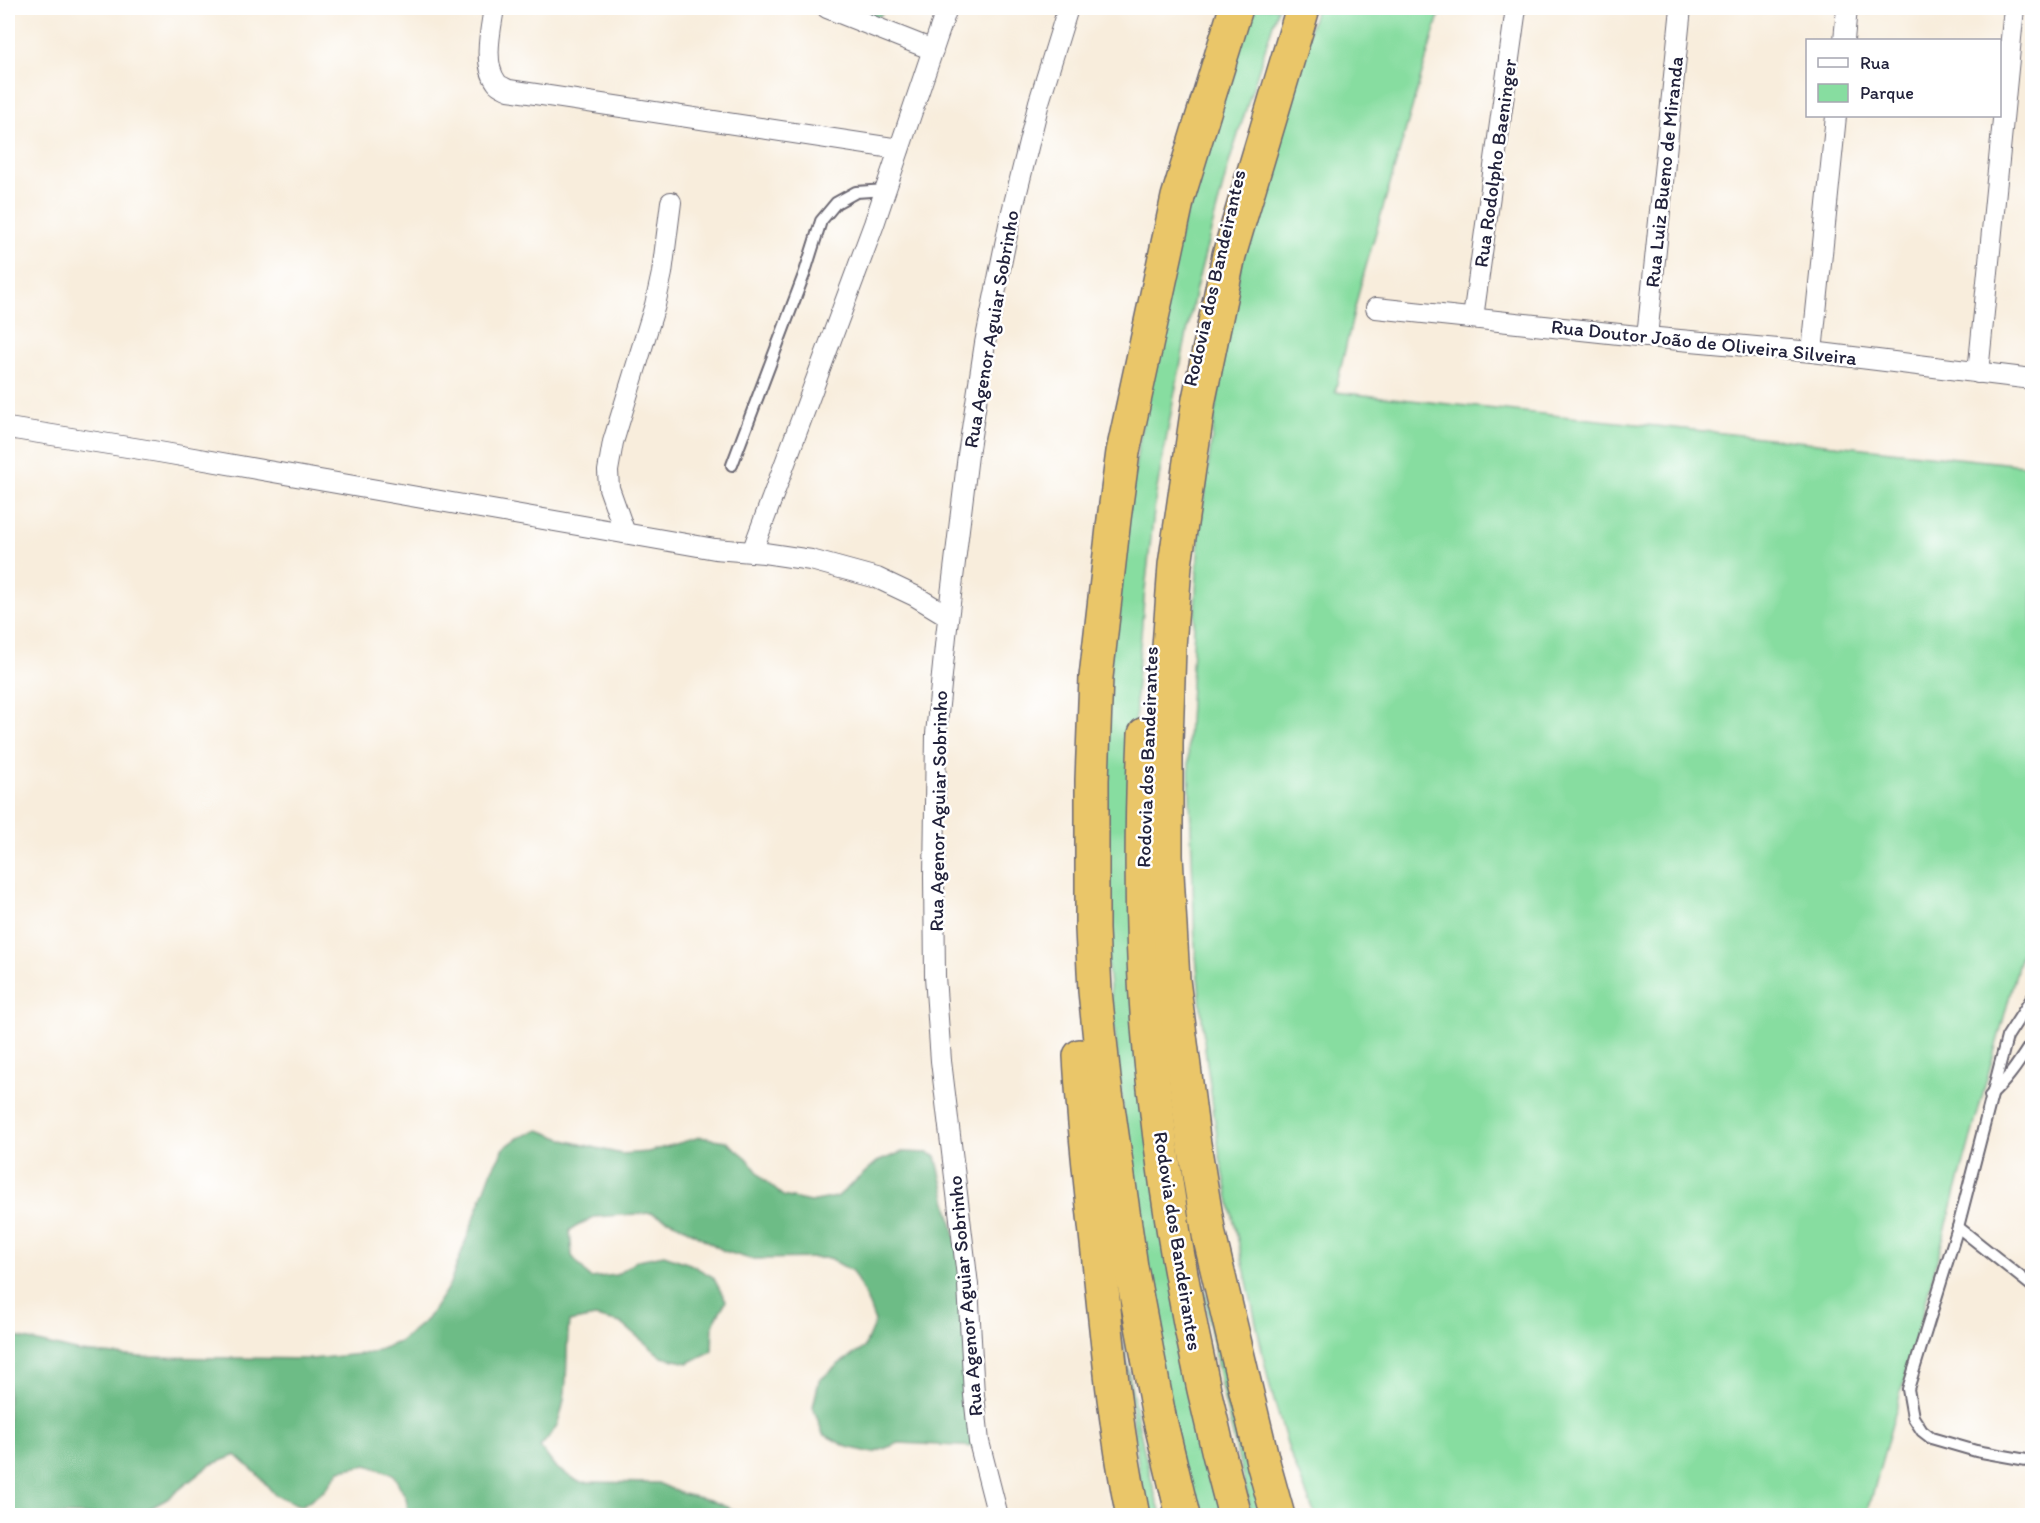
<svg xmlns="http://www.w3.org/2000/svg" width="2040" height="1523" viewBox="0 0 2040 1523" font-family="Itim,sans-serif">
  <rect width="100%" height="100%" fill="#fff"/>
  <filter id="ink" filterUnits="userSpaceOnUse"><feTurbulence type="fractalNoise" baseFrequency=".0167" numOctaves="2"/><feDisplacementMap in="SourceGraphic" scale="12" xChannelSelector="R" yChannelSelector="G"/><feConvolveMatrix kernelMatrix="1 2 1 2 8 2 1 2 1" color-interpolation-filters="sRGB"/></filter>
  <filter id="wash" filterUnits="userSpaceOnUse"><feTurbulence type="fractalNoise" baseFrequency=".008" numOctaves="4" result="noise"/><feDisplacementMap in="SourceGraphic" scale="24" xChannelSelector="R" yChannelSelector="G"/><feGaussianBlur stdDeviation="1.35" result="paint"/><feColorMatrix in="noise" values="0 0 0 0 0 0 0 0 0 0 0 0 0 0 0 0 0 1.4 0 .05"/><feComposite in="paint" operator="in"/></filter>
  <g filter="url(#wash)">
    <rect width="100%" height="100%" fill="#f8eddc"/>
    <g fill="#87dda0" stroke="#54806e" stroke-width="1.5">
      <path d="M1246,8H1278L1229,163L1196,288L1174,397L1156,494L1144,599L1136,694L1132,902L1224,1515L1191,1516L1141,1280L1100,892L1113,597L1166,282Z"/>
      <path d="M1316,8H1441L1360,287L1335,392L2032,466V915L1867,1515H1315L1290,1453L1270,1387L1220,1157L1205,1049L1195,945L1188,740L1199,536L1223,352L1240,267Z"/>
      <path d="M1200,1275L1226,1353L1268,1515H1252L1223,1394Z"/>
      <path d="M1121,1323C1131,1388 1142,1452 1161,1515H1147L1141,1487Z"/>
    </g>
    <g fill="#6dbc86" stroke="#486f60" stroke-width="1.5">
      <path d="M847,8H886L871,28Z"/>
      <path d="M539,1130L568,1141L621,1154L648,1152L700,1137L726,1141L747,1158L763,1179L783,1196L810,1202L837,1197L877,1162L902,1152L928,1153L936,1156L964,1273L978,1447L899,1443L873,1453L847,1447L823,1434L813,1407L819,1381L840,1363L864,1348L875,1322L865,1295L852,1271L829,1258L750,1259L724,1251L678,1224L651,1213L594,1217L570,1230L572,1256L590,1278L616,1275L638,1260L664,1255L690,1264L713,1277L726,1301L713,1324L712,1351L688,1363L662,1357L621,1323L595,1317L569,1322C565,1355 570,1394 557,1425C553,1433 546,1440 540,1447L556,1468L579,1482L658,1483L683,1494L710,1500L736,1511L757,1515H409L406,1498L393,1474L367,1465L340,1470L324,1491L301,1506L275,1495L257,1474L236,1455L210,1465L167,1499L138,1515H8V1335L80,1352L141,1357L312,1359L370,1353L399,1342L427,1319L449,1286L492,1170L504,1148L518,1138Z"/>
    </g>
  </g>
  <g filter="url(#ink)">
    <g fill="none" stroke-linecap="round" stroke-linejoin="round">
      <g stroke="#6d6973" stroke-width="14">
        <g id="service">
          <path d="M732,465L805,272L821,221L836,203L856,192L886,190"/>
          <path d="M2032,998L2007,1037L1958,1227L1908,1389L1913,1417L1922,1431L1931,1438L1976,1451L2032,1461"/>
          <path d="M1990,1096C2008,1080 2019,1062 2032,1042"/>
          <path d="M1958,1227L2032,1286"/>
        </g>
      </g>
      <g stroke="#6d6973" stroke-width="22">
        <g id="minor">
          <path d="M494,8C491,29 482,64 497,83C499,86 505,88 509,90L899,149"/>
          <path d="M827,8L933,50"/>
          <path d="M1844,40L1847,8"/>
          <path d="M1376,308L1647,337L1812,352L2032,379"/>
          <path d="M1473,318L1516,8"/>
          <path d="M1647,337L1681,8"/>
          <path d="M1812,352L1836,116"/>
          <path d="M1978,373L2014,8"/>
          <path d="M8,428L159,452L715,549L764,553L811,560L877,578L915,596L948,616"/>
          <path d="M625,533L609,488L608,471L613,442L655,305L662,273L671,202"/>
          <path d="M752,552L874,224L947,8"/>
          <path d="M998,1516L979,1442L974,1395L968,1285L941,1061L935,976L934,877L936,734L946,636L968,455L985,343L1010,220L1039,102L1068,8"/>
        </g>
      </g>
      <g stroke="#6d6973" stroke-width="36">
        <g id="motorway">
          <path d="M1145,734C1140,851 1140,971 1154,1088C1170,1232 1197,1375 1235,1516"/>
          <path d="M1080,1056C1084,1131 1093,1205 1101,1280C1109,1359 1117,1438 1133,1516"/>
          <path d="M1183,1516L1159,1416L1131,1267L1104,1079L1095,991L1092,929V780L1096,677L1114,519L1123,452L1178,197L1236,8"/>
          <path d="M1278,1516L1264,1466L1209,1235L1193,1138L1173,980L1166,856V743L1169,647L1175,565L1199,399L1229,255L1303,8"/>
        </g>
      </g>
      <use href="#service" stroke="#fff" stroke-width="10"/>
      <use href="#minor" stroke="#fff" stroke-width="20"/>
      <use href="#motorway" stroke="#eac669" stroke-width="33"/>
    </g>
  </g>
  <g text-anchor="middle" stroke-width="5" stroke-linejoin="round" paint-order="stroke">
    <g font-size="20" fill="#22223b" stroke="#fff">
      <text transform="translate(1495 163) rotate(-82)" y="7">Rua Rodolpho Baeninger</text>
      <text transform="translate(1664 172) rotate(-84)" y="7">Rua Luiz Bueno de Miranda</text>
      <text transform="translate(1214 278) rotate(-77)" y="7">Rodovia dos Bandeirantes</text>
      <text transform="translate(991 329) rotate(-80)" y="7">Rua Agenor Aguiar Sobrinho</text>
      <text transform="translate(1704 342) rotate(6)" y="7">Rua Doutor João de Oliveira Silveira</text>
      <text transform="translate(1147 757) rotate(-88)" y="7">Rodovia dos Bandeirantes</text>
      <text transform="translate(938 811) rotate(-89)" y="7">Rua Agenor Aguiar Sobrinho</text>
      <text transform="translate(1178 1241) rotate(81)" y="7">Rodovia dos Bandeirantes</text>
      <text transform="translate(965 1296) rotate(-95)" y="7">Rua Agenor Aguiar Sobrinho</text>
    </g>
  </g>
  <rect width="2040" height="1523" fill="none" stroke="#fff" stroke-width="30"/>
  <rect x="1806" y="39" width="195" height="78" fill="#ffffff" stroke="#a7a7b1" stroke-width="1.5"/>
  <rect x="1818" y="58" width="30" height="9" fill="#ffffff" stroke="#a7a7b1" stroke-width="1.5"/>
  <text x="1860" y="69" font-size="18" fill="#22223b">Rua</text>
  <rect x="1818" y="84" width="30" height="18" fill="#87dda0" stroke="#a7a7b1" stroke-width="1.5"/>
  <text x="1860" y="99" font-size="18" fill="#22223b">Parque</text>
</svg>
